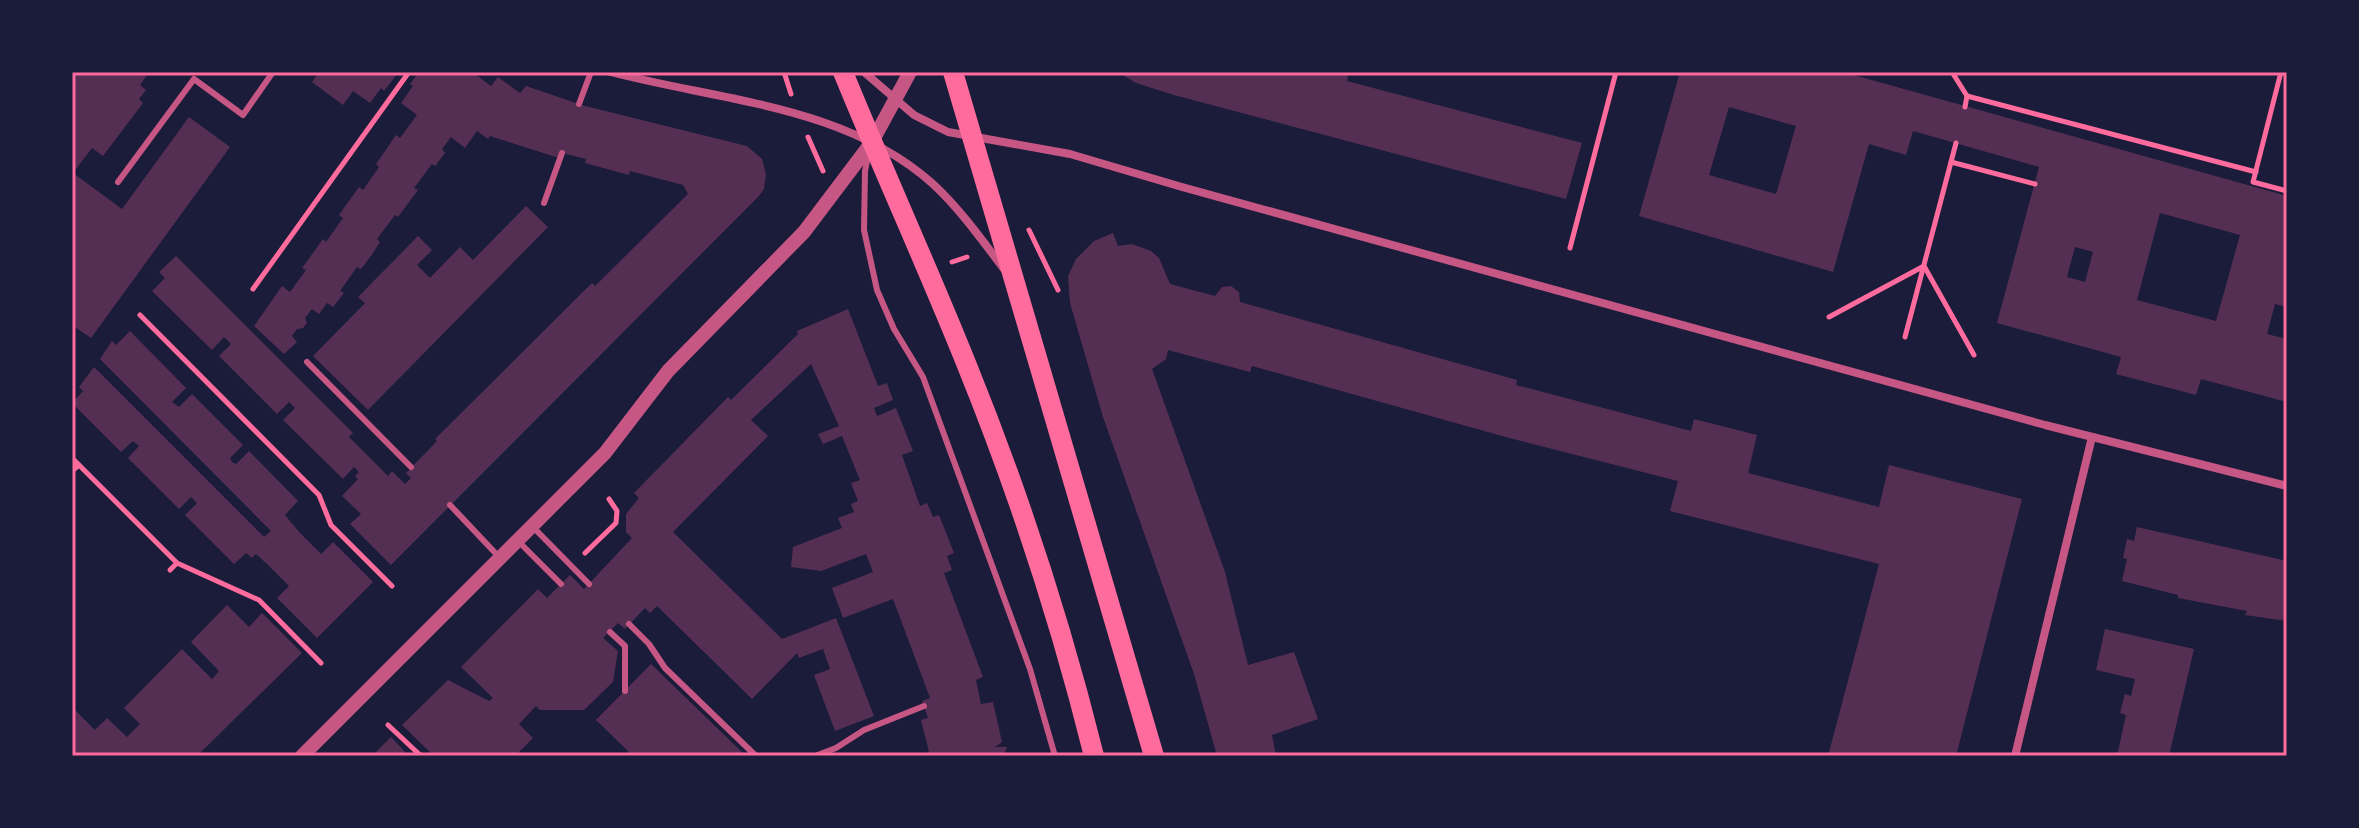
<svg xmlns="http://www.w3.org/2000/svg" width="2359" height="828" viewBox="0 0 2359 828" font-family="'IBM Plex Sans',sans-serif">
  <rect width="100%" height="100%" fill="#1b1b3a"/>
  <g fill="#542f53" fill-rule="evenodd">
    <path d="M78,72H149L140,85L146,90L139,99L143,103L103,156L92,148L73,173L122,209L189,117L230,147L91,338L72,325V80Z"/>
    <path d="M319,72H394L397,74L384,91L381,88L370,103L353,91L343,105L312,82Z"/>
    <path d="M419,72H472L491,86L498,77L520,93L526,86L585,106L747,146L762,159L766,174L764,189L759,196L391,565L350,524L361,514L342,496L358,479L355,476L359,472L354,467L343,479L283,420L295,408L289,402L277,414L219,356L231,344L224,337L212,350L152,291L165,278L159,272L176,256L353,433L349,437L388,476L392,471L405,484L411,478L406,473L437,441L435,439L592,283L595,286L688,194L683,185L630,171L629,175L585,163L586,159L562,153L559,158L490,136L488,139L477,131L465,148L451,137L442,149L445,153L435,166L432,164L414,188L418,190L398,217L395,215L377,239L380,242L371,256L361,269L357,267L340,291L344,293L333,307L327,303L319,314L312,309L305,318L307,323L303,328L297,329L292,336L297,342L284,354L254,326L282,286L290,292L306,270L302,268L323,239L326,242L343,218L339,215L359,187L363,190L379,167L376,164L396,135L400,138L417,115L401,103L413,86L410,84Z"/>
    <path d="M1118,72H1349L1347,81L1582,143L1566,199L1174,95L1136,83Z"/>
    <path d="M1680,72H1843L2287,196V307L2275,304L2267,334L2287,339V402L2201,379L2196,395L2116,374L2121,357L1997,323L2039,167L1913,131L1906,155L1869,144L1833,272L1639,216ZM1729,107L1796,126L1776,194L1709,175ZM2160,213L2240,235L2216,321L2137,300ZM2075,247L2093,252L2085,282L2067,277Z"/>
    <path d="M526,206L548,227L368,410L313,356L365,303L358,297L418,236L432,250L417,265L430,278L460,247L473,260Z"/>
    <path d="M1113,233L1118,246L1132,244L1151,251L1159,258L1170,284L1215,296L1222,287L1231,286L1239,292L1240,302L1517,380L1516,385L1691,431L1694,419L1757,435L1748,473L1879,507L1889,465L2022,499L1956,756H1828L1879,564L1670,511L1678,481L1502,436L1252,366L1250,372L1168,350L1166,359L1152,369L1225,572L1248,665L1294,652L1318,719L1272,735L1276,756H1217L1194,674L1103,417L1070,303L1068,276L1076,259L1094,241Z"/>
    <path d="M848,309L878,386L887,383L893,400L874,408L877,416L896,408L913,451L902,455L920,506L927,503L933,517L939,515L954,553L947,556L952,570L944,573L983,677L976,680L981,704L993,702L1002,742L995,747H1007L1005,752L1011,756H930L921,720L928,718L922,701L930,698L893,599L843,618L832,588L873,572L866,554L821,571L791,567L793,547L842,528L838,518L854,512L851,504L858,501L851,483L860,480L842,436L823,444L818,434L839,426L811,364L751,420L768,436L673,532L782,639L836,618L874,716L835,731L814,675L830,669L823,649L799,658L797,653L752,699L657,606L650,613L645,608L625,629L618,623L603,638L618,651L613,682L584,710H540L536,706L519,724L533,738L515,756H434L402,725L448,680L489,701L493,698L461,667L538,589L547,598L570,575L584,589L632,538L626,532V514L639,498L634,493L728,397L731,400L798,334L797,331Z"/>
    <path d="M130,331L186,388L172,402L179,407L192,394L243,445L230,458L232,462L236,464L249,451L298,501L285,515L299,532L321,554L333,542L373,582L317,638L277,598L289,586L267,564L256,554L252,558L246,553L234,564L185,515L197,503L191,497L179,509L128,458L139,446L133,441L121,452L72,403L83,391L79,387L94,367L264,537L271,531L100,359L112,341L116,345Z"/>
    <path d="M2137,527L2287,561V621L2245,615L2247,611L2178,598V595L2122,581L2127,559L2123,558L2127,539L2134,541Z"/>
    <path d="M227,605L249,627L262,613L302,653L197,756H72V707L95,730L107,718L127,737L140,724L124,708L182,649L212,679L219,671L191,642Z"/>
    <path d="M2105,629L2194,649L2169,756H2117L2126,715L2120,713L2125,694L2131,696L2135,679L2096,670Z"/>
    <path d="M651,664L746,756H633L596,720Z"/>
    <path d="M391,737L409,756H372Z"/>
  </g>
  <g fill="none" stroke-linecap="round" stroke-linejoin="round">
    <g stroke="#ff6b9d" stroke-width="5">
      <path d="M784,72L791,94"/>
      <path d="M1952,72L1967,96L2256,172"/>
      <path d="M2281,72L2253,182L2287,191"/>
      <path d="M1965,107L1967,96"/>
      <path d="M808,137L823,171"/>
      <path d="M1951,162L2035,184"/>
      <path d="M1029,230L1058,290"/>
      <path d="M1570,248L1616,72"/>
      <path d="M952,262L967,257"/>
      <path d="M253,289L409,72"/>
      <path d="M140,315L319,495L331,525L392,586"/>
      <path d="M1829,317L1924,266L1974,355"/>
      <path d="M1905,337L1956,143"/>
      <path d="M72,458L177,563L259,600L321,663"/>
      <path d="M72,471L79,465"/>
      <path d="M585,553L616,523L617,511L609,499"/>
      <path d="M170,570L177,563"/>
      <path d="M388,725L421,756"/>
    </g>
    <g stroke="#c65784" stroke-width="6">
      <path d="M579,104L591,72"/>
      <path d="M869,152L865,171L864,230L877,290L894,329L923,377L1030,669L1055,756"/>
      <path d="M118,182L194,79L243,115L273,72"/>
      <path d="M544,203L562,153"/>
      <path d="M307,362L411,467"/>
      <path d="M450,505L500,558"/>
      <path d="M532,526L589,584"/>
      <path d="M517,540L561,584"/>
      <path d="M629,624L649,644L665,668L756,756"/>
      <path d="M610,632L625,646V691"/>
      <path d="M815,756L836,748L864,730L924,706"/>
    </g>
    <g stroke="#c65784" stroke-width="8">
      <path d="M611,72C720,101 845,105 933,184C960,209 982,240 1004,269"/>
      <path d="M864,72L914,115L948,132L1070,154L1182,187L2045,425L2287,486"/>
      <path d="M2015,756L2092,437"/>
    </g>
    <path stroke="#c65784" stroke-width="14" d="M302,756L605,453L668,371L804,232L872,142L910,72"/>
    <g stroke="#ff6b9d" stroke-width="20">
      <path d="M843,72C883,170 927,266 966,363C1018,491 1061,623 1094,756"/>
      <path d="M953,72L1154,756"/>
    </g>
  </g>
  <rect width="2359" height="828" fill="none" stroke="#1b1b3a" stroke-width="148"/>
  <rect x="74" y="74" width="2211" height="680" fill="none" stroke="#ff6b9d" stroke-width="3"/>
</svg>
